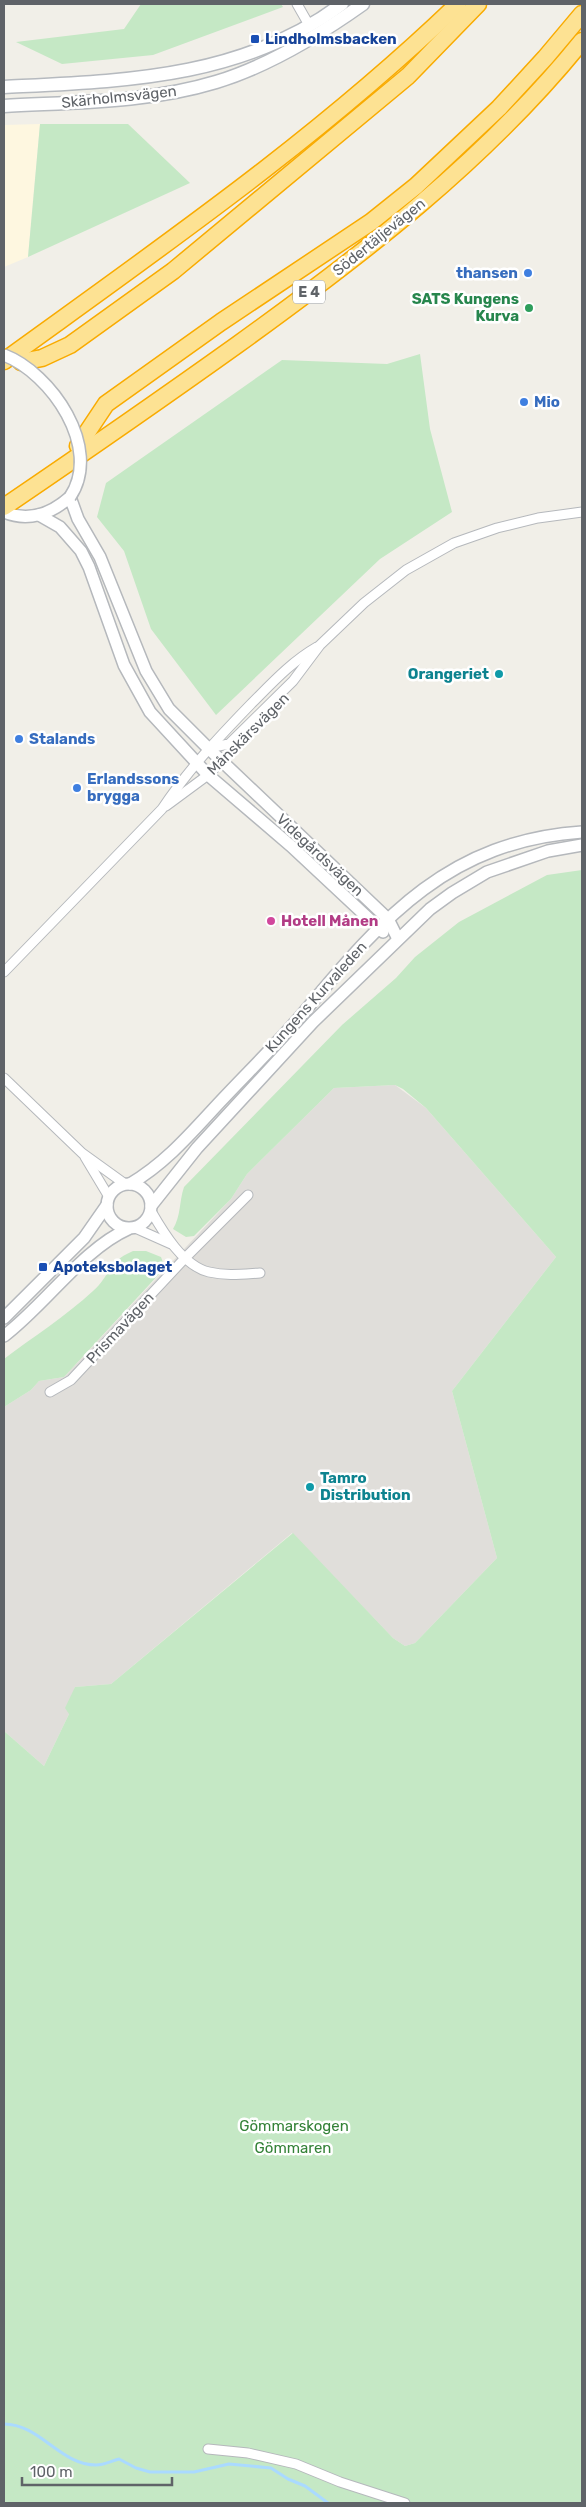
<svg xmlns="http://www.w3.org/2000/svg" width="586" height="2507" viewBox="0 0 586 2507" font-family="Rubik,sans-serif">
  <rect width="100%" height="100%" fill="#f1efe8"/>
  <path fill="#fef7e0" d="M40,124L28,257L4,267V125Z"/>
  <path fill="#e0deda" d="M395,1085L426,1108L556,1257L452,1391L497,1558L415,1643L405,1646L393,1638L292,1533L111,1684L75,1687L69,1714L44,1766L4,1731V1407L31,1390L39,1381L64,1377L231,1199L247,1174L334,1088Z"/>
  <g fill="#c5e8c5">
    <path d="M141,4H281L283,7L153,55L62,64L16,42L124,29Z"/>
    <path d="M40,124H128L190,183L28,257Z"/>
    <path d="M420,354L430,429L452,512L380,559L216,715L151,629L124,551L97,517L106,483L282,360L387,364Z"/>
    <path d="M582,870V2503H4V1731L44,1766L69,1714L65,1708L75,1687L111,1684L293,1533L393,1638L405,1646L415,1643L497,1558L452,1391L556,1257L426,1108L403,1089L395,1085L334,1088L247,1174L231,1199L194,1236L186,1237L173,1229C181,1216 179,1202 184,1187L342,1025L396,978L415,957L459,922L547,875Z"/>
    <path d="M133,1251H146L161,1257L164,1265L161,1272L64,1377L39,1381L31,1390L4,1407V1359C33,1337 66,1316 93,1291C111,1275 107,1262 133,1251Z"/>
  </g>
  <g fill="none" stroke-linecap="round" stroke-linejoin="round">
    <path stroke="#aadaff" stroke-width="3" d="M4,2424C40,2424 60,2465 96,2465C104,2465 111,2461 119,2459L136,2468L150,2472H194L229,2464L271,2468L288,2479L305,2486L328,2503"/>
    <g stroke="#b5b8bc" stroke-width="11">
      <g id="minor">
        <path d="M297,4L309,25"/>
        <path d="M208,748L229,744L293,681L320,645L364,603L406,570L454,543L497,528L538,518L582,512"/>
        <path d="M166,806L208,775L269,713"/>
        <path d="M4,972L162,809C188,770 218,738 251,704C272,683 291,662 317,647"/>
        <path d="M4,1078L82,1153L125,1184"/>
        <path d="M85,1157L109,1197"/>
        <path d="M151,1211C163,1232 183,1266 209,1272C226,1276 243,1274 260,1273"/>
        <path d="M135,1228L171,1244"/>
        <path d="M50,1392L71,1380L186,1257L248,1195"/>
        <path d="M208,2449L248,2453L296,2464L340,2482L405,2503"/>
      </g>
    </g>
    <g stroke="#b5b8bc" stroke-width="14">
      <g id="tertiary">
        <path d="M4,512C28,522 51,514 70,497L78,519L100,557L146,671L169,709L208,748L388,919L398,939"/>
        <path d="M39,515L60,527L81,551L89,567L124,665L150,712L208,775L291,846L383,932"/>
        <circle cx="129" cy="1206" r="22"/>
        <path d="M130,1184C166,1163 192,1132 219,1103C248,1072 278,1043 305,1011C384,916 450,841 582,832"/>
        <path d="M151,1206L197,1148L313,1022L430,909L452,893L487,872L548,851L582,845"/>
        <path d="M4,1318L84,1238L107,1205"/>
        <path d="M4,1336C45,1305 83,1249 128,1229"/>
      </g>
    </g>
    <g stroke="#b6babf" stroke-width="15">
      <g id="secondary">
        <path d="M4,87C123,81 242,79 342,4"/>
        <path d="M4,106C74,102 147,103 216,82C269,66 318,36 363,4"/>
      </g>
    </g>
    <g stroke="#f9ab00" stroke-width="19">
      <g id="motorway">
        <path d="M4,361C160,248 319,138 458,4"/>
        <path d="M21,362L42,358L70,345L173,271L408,76L478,4"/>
        <path d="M78,446L106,404L221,322L371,222L416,186L499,108L545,58L582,14"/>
        <path d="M4,507C82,454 160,400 237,345C362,255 485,161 582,41"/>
      </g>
    </g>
    <use href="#minor" stroke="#fff" stroke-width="9"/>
    <use href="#tertiary" stroke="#fff" stroke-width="11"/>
    <use href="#secondary" stroke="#fff" stroke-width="12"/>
    <use href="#motorway" stroke="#fde293" stroke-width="16"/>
    <g stroke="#b5b8bc" stroke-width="14" stroke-linecap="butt">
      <path id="tertiary-bridge" d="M4,355C51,373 103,448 70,497"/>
    </g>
    <use href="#tertiary-bridge" stroke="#fff" stroke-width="11"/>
  </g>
  <g fill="#1a4fb4" stroke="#fff" stroke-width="2">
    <rect x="250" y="34" width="10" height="10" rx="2.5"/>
    <rect x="38" y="1262" width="10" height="10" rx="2.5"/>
  </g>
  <g fill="#3f7fe0" stroke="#fff" stroke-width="2">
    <circle cx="528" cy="273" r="5"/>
    <circle cx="524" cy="402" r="5"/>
    <circle cx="19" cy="739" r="5"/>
    <circle cx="77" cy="788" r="5"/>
  </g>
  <circle fill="#2e9e5b" stroke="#fff" stroke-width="2" cx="529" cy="308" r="5"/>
  <g fill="#0f9aa8" stroke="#fff" stroke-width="2">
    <circle cx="499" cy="674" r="5"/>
    <circle cx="310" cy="1487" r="5"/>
  </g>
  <circle fill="#d1479c" stroke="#fff" stroke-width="2" cx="271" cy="921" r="5"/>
  <g text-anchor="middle" stroke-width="5" stroke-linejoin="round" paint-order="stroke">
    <rect fill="#fff" stroke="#8f9295" stroke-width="1" x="293" y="280.5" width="32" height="23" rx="4"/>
    <g font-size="14" font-weight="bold" fill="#5f6368">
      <text x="309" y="297">E 4</text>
    </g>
    <g font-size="15" font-weight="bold" fill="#164399" stroke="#fff" text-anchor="start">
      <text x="265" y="44">Lindholmsbacken</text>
      <text x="53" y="1272">Apoteksbolaget</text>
    </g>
    <g font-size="15" fill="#5f6368" stroke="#fff">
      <text transform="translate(119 97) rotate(-6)" y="5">Skärholmsvägen</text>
      <text transform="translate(379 237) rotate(-39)" y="5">Södertäljevägen</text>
      <text transform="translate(248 734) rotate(-45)" y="5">Månskärsvägen</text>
      <text transform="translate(320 855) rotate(43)" y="5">Videgårdsvägen</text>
      <text transform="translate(316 997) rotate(-48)" y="5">Kungens Kurvaleden</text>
      <text transform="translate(120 1328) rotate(-47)" y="5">Prismavägen</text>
    </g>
    <g font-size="15" font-weight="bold" fill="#366cbe" stroke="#fff" text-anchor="start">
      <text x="518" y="278" text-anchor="end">thansen</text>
      <text x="534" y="407">Mio</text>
      <text x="29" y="744">Stalands</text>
      <text x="87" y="784">Erlandssons<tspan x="87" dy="17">brygga</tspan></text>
    </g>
    <g font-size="15" font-weight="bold" fill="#27864d" stroke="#fff" text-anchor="end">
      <text x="519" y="304">SATS Kungens<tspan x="519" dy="17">Kurva</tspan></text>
    </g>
    <g font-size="15" font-weight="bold" fill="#0d838f" stroke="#fff" text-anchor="end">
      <text x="489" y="679">Orangeriet</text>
      <text x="320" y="1483" text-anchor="start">Tamro<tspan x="320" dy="17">Distribution</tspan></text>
    </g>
    <g font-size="15" font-weight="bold" fill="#b23c85" stroke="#fff" text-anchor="start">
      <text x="281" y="926">Hotell Månen</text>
    </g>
    <g font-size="15" fill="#348238" stroke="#fff">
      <text x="294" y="2131">Gömmarskogen</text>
      <text x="293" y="2153">Gömmaren</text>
    </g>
  </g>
  <rect width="586" height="2507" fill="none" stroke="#5f6368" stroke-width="10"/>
  <path d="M22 2477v8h150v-8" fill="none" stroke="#5f6368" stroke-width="2.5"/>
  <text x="30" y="2477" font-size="15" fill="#5f6368" stroke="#ffffff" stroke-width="4" paint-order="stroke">100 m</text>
</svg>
